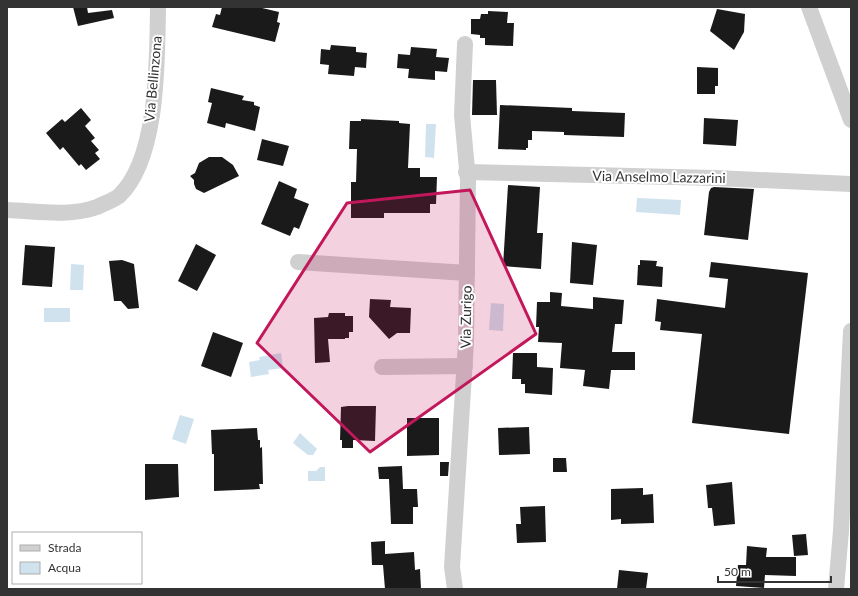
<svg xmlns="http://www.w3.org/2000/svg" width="858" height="596" viewBox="0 0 858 596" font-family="Lato,sans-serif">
  <rect width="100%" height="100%" fill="#fff"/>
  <g fill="#cfe2ee">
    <path d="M426,124H436L434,158L425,157Z"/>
    <path d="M637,198L681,200L680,215L636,212Z"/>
    <path d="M71,264L84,265L83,290H70Z"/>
    <path d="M491,303L504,304L503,331L489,330Z"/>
    <rect x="44" y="308" width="26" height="14"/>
    <path d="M281,353L283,368L268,370L269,374L251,377L249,362L260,360L259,357Z"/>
    <path d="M180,415L194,419L186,444L172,439Z"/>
    <path d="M300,433L317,449L313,455H308L293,443Z"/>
    <path d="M320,467H325V481H308V471H316Z"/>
  </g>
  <g fill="#1a1a1a">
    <path d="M73,7H87L88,13L112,10L114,18L78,26Z"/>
    <path d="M222,7H258L279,12L277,22L280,23L275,42L212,27L216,14L220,15Z"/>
    <path d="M717,9L745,14L744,32L734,50L710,31Z"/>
    <path d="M488,11L508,12L507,23H514L513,46L485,45V38H480V35L471,34V19H480L481,14H488Z"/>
    <path d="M331,45L356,47V52L367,53L366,68L355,67L354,76L328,74L329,65L320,64L321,49L330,50Z"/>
    <path d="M411,47L437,49L436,57L449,58L447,72L435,71V80L408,78L409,69L397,68L398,54L410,55Z"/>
    <path d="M697,67L718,68V86H715V94H697Z"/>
    <path d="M473,80H496L497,115H472Z"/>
    <path d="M211,88L244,96L242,100L254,102V105L260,107L255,131L226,123L225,128L207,123L212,103L208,102Z"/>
    <path d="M500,105L572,108V111L625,113L624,137L564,135V132L532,131V140H528V148H526V150L498,149Z"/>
    <path d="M81,108L91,120L85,126L95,138L91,141L99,150L95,153L100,159L86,170L81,164L79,166L63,147L60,150L46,133L62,119L65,122Z"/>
    <path d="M704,118L738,120L736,146L703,144Z"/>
    <path d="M361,119L399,121V123L410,124L408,168H420V177H437L436,204H430V213H384V218H351V182H356L357,149H349L350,121H361Z"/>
    <path d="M262,139L289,146L283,166L257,160Z"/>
    <path d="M209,157H222L233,165L239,176L204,193L196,189L194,184V180L190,176L195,173L199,163Z"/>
    <path d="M279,181L297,189L294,198L309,204L299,229L294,227L290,236L261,224Z"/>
    <path d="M508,185L540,187L537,233H543L541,269L503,266Z"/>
    <path d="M714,187L754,189L748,240L704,235L709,192L711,188Z"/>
    <path d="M572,242L597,245L593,285L570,283Z"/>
    <path d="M196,244L216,255L197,291L178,281Z"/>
    <path d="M25,245L55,247L52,287L22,285Z"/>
    <path d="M122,260L134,264L139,308L128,309L121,301H114L109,261Z"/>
    <path d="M640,260L657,261L656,266L663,267L662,287L637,285L638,265H640Z"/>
    <path d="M711,262L808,273L789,434L692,423L702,334L660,330L661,322L655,321L657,299L725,308L728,279L709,277Z"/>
    <path d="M550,292L562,293L561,306L593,309V297L624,300L622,324H615L612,352H635V370H611L609,389L583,386L585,370L560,368L562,343L538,342L539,327H536L537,302H550Z"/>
    <path d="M370,299L391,300L390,307L411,308L410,333H397L389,339L369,317Z"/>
    <path d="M329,313H345V316H353V332H349V338H345V339H328L330,362L315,363L314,318L328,317Z"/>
    <path d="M213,332L243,343L231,377L201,366Z"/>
    <path d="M513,353H537V367L553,368L552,395L525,393V384H521V379H512Z"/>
    <path d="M348,406H376L375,441L353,440V448H342V440H340L341,407Z"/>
    <path d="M407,418H439V455L407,456Z"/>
    <path d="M529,427L530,454L499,455L498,428Z"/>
    <path d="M257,428L258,440H260V448L262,447L263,484H259L260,489L214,491V454H212L211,430Z"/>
    <path d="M553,458H566L567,472H553Z"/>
    <path d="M440,462H449L448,476H440Z"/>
    <path d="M145,464H178L179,497L145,500Z"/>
    <path d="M402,466L403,489H417L418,507H413V524H391L389,479H379L378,467Z"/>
    <path d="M732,482L735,524L714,526L712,508H708L706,485Z"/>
    <path d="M643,488V495L653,494L654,523L621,524V519L611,520V489Z"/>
    <path d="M545,506L546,542L517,543L516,524H521L520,507Z"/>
    <path d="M806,534L808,555L794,556L792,535Z"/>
    <path d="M385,541V554L414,552L415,570L420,569L421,589H385L383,565H372L371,542Z"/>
    <path d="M747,546L767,548L766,557H796V576L765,575L764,588L736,586L738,565H746Z"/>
    <path d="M619,570L648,573L646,589H617Z"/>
  </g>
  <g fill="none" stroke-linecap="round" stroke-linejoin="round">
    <g stroke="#d0d0d0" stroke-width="16">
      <path d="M809,7L851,120"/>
      <path d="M466,172L715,178L851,184"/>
      <path d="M7,210C36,211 69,217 97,207C103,204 114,200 119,196C159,158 157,59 158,7"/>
      <path d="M298,262L467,273"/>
      <path d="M382,367L465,366"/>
      <path d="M455,589L452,567L466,342L468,180L462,115L465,44"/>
      <path d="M836,589L841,531L851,331"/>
    </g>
  </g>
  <path fill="#c2185b" fill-opacity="0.2" stroke="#c2185b" stroke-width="3" stroke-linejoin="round" d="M470,190L536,334L370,452L257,343L347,203Z"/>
  <g text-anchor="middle" stroke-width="4" stroke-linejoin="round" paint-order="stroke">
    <g font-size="14" fill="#333" stroke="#fff">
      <text transform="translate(153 79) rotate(-85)" y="5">Via Bellinzona</text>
      <text transform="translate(659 177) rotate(1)" y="5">Via Anselmo Lazzarini</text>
      <text transform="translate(466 317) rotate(-89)" y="5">Via Zurigo</text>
    </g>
  </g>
  <rect width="858" height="596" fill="none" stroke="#333333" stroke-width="16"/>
  <rect x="12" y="532" width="130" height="52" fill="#ffffff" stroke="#adadad"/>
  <rect x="20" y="545" width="20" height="6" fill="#d0d0d0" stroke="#adadad"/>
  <text x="48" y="552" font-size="12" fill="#333333">Strada</text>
  <rect x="20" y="562" width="20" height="12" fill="#cfe2ee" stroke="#adadad"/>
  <text x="48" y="572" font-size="12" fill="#333333">Acqua</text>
  <path d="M718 576v6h113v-6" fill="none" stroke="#333333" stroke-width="2"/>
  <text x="724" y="576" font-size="12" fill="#333333" stroke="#ffffff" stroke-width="3" paint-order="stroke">50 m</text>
</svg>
